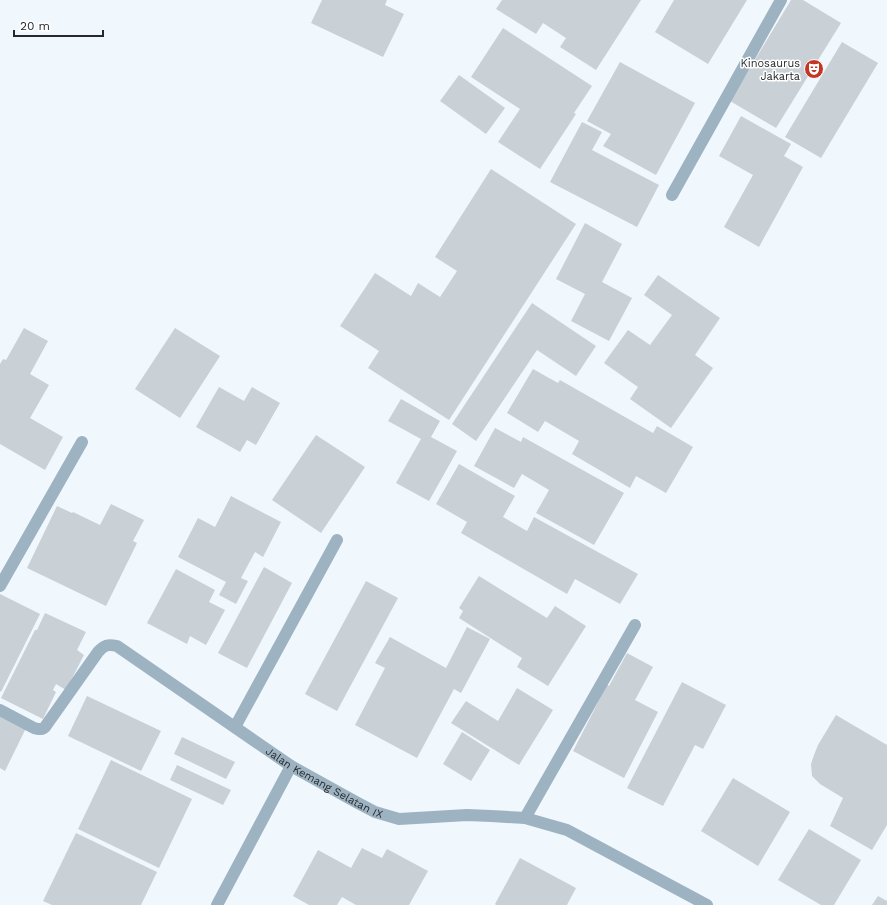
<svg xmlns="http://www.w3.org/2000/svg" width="887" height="905" viewBox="0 0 887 905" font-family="'Work Sans',sans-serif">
  <rect width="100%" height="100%" fill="#f0f8fe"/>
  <g fill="#c9d1d6">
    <path d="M322,0H387L385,5L404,14L383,57L311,23Z"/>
    <path d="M502,0H641L596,70L560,47L566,38L543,23L536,34L496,9Z"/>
    <path d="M674,0H747L708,64L655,32Z"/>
    <path d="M791,0H803L841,23L776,128L730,101Z"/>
    <path d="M503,28L592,86L574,113L576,114L540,169L498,142L520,109L471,77Z"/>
    <path d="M842,42L878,63L821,158L785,137Z"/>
    <path d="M620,62L695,103L656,175L603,146L611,134L587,121Z"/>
    <path d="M459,75L505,108L486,134L440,101Z"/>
    <path d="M741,116L791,144L784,156L803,167L759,247L724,227L753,175L719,156Z"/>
    <path d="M582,122L602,132L592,150L659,185L637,227L550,182Z"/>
    <path d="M491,169L576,224L449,420L368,368L379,351L340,326L375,273L411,296L418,283L440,297L457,271L435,257Z"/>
    <path d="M585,223L622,244L602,282L632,298L609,341L571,321L585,294L556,279Z"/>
    <path d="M658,275L720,318L695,355L713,368L671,428L630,399L638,387L604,363L628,330L650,345L672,315L644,295Z"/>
    <path d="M532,303L596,346L576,376L537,350L476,441L452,424Z"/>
    <path d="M24,328L48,341L30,374L49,385L30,418L63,437L45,470L0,444V364L3,359L6,360Z"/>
    <path d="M175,328L220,356L180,418L135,389Z"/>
    <path d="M533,369L558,383L560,380L653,433L657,426L693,447L666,493L636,476L630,488L572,454L579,441L545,421L538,432L507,413Z"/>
    <path d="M219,387L244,401L252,387L280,403L256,445L247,440L240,452L196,427Z"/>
    <path d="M401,399L440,421L431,437L457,451L429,501L396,483L421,439L388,421Z"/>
    <path d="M495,428L521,442L523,437L624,493L594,545L536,513L549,490L522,474L514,488L474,466Z"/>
    <path d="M316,435L365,467L321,533L272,500Z"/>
    <path d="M459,464L515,496L503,517L527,531L534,517L638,574L620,604L575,579L567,594L461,533L467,522L436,504Z"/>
    <path d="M231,496L281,522L263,557L255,552L241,578L248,581L236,604L219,595L226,582L178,557L198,518L215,527Z"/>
    <path d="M111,504L144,520L133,541L137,543L106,606L27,568L57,506L72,513L73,512L100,525Z"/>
    <path d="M264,567L292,583L247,668L218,653Z"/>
    <path d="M176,569L215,590L209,602L225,610L206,645L190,636L187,644L147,623Z"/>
    <path d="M479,576L547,618L555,606L586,626L548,686L517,667L522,658L459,618L463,611L459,608Z"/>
    <path d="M366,581L398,598L337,711L305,694Z"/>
    <path d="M0,594L40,614L1,692L0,691Z"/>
    <path d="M45,613L86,632L77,650L84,655L66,690L56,684L53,690L56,692L43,719L1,698L35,630H37Z"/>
    <path d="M467,627L490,639L461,693L454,689L417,758L355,725L385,668L375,663L390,637L446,668Z"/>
    <path d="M627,653L653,667L635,700L658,712L624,778L573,751L607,685L609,686Z"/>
    <path d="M682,682L726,705L703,749L695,745L663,806L627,788Z"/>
    <path d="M517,688L553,710L519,765L451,723L466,701L498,721Z"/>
    <path d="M87,696L161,731L141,771L68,736Z"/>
    <path d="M0,712L27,726L5,771L0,768Z"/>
    <path d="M836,715L887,745V825L872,850L830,826L843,798L820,784L812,776L811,764L814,755L818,745Z"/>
    <path d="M462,732L490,750L471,781L443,764Z"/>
    <path d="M182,737L235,762L226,779L174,754Z"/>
    <path d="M111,760L192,799L159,868L78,829Z"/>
    <path d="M177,765L231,790L223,805L170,780Z"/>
    <path d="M733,778L790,812L758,866L701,831Z"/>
    <path d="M809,829L861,860L834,905H821L778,880Z"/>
    <path d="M76,833L157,872L141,905H52L43,901Z"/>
    <path d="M362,848L382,858L387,849L428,871L409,905H356L342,897L337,905H309L293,896L318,850L351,868Z"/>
    <path d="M520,858L576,888L567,905H496L495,904Z"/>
    <path d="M878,896L887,901V905H872Z"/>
  </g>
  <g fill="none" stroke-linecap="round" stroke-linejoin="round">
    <path stroke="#9eb3c2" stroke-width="12" d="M235,727L337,540"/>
    <g stroke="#9eb3c2" stroke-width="12">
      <path d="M672,195L781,0"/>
      <path d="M0,586L82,442"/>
      <path id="s1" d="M0,710L34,728C39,729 42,730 45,727L98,652C104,645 108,644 117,646L291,766L356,802L375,812L399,819L467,815L491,816L525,818L567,830L707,905"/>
      <path d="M525,818L635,625"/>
      <path d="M217,905L291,766"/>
    </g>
  </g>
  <defs>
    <g id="theatre-disc" transform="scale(1)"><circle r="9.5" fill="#c33626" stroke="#fff"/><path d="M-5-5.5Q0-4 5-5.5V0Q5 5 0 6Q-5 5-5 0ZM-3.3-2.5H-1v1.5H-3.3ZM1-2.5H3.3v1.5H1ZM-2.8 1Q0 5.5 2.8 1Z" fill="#fff"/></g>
  </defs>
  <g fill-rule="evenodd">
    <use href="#theatre-disc" x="814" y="69"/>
  </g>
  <g text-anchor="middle" stroke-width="3" stroke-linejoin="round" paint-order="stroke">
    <g font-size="11" fill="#26282b" stroke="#fff" text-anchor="end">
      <text x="800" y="67">Kinosaurus<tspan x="800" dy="13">Jakarta</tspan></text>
    </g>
    <g font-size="11" fill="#26282b" stroke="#fff">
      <text dy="4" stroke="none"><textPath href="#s1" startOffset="412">Jalan Kemang Selatan IX</textPath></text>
    </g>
  </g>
  <path d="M14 30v6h89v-6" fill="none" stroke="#26282b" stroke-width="2"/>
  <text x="20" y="30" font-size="12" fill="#26282b" stroke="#ffffff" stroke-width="3" paint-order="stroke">20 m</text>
</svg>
